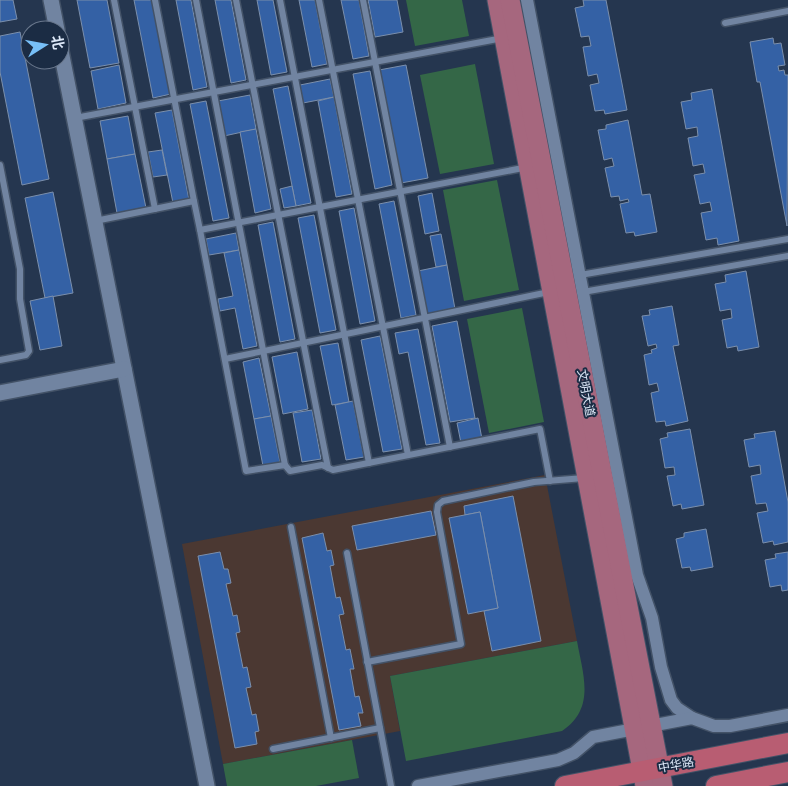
<svg xmlns="http://www.w3.org/2000/svg" width="788" height="786" viewBox="0 0 788 786" font-family="Barlow,'Noto Sans SC',sans-serif">
  <rect width="100%" height="100%" fill="#25364f"/>
  <path fill="#4b3832" d="M545,475L577,641L390,676L400,731L223,764L182,544Z"/>
  <g fill="#346747">
    <path d="M406,0H462L469,36L415,46Z"/>
    <path d="M475,64L494,164L440,174L420,75Z"/>
    <path d="M497,180L519,290L464,301L443,190Z"/>
    <path d="M522,308L544,422L489,433L467,319Z"/>
    <path d="M577,641C583,675 596,708 562,731L406,761L390,676Z"/>
    <path d="M352,740L359,778L316,786H227L223,764Z"/>
  </g>
  <g fill="#3461a5" stroke="#7b8fac">
    <path d="M0,0H13L17,19L0,22Z"/>
    <path d="M77,0H107L119,63L90,68Z"/>
    <path d="M134,0H153L171,94L153,98Z"/>
    <path d="M176,0H191L207,87L193,90Z"/>
    <path d="M215,0H231L246,80L231,83Z"/>
    <path d="M257,0H273L287,72L271,75Z"/>
    <path d="M299,0H315L327,64L312,67Z"/>
    <path d="M341,0H359L369,56L353,59Z"/>
    <path d="M368,0H397L403,32L375,37Z"/>
    <path d="M583,0H606L627,110L605,114L604,110L595,111L590,85L599,83L597,74L588,76L583,47L591,46L589,36L581,37L575,8L584,6Z"/>
    <path d="M20,32L49,179L22,185L0,72V36Z"/>
    <path d="M773,38L774,44L781,43L785,65L778,66L779,71L784,70L785,75H788L787,226L760,82H757L750,42Z"/>
    <path d="M119,65L126,103L98,109L91,71Z"/>
    <path d="M406,65L428,178L401,183L379,70Z"/>
    <path d="M370,71L392,185L375,189L353,74Z"/>
    <path d="M330,79L334,97L303,103L300,85Z"/>
    <path d="M288,86L311,203L296,206L273,89Z"/>
    <path d="M712,89L739,241L718,245L717,238L706,240L701,213L712,211L710,202L700,204L694,175L705,173L703,164L693,166L688,138L698,136L697,127L686,129L681,102L692,100L691,93Z"/>
    <path d="M250,95L256,129L224,136L218,101Z"/>
    <path d="M334,97L352,194L336,197L318,101Z"/>
    <path d="M206,101L229,218L213,221L190,104Z"/>
    <path d="M172,110L189,200L173,203L155,113Z"/>
    <path d="M128,116L135,154L107,159L100,121Z"/>
    <path d="M628,120L642,195L650,194L657,232L635,236L634,232L626,233L620,204L629,202L628,199L620,201L619,196L611,197L605,168L614,166L612,158L604,160L598,130L606,129V125Z"/>
    <path d="M256,129L271,209L255,213L240,132Z"/>
    <path d="M162,150L167,175L153,177L148,152Z"/>
    <path d="M135,154L146,208L117,213L107,159Z"/>
    <path d="M292,186L296,206L284,208L280,189Z"/>
    <path d="M53,192L73,293L45,298L25,198Z"/>
    <path d="M432,193L439,231L425,234L418,196Z"/>
    <path d="M394,201L416,315L401,318L379,204Z"/>
    <path d="M354,208L375,321L360,324L339,211Z"/>
    <path d="M314,215L336,330L320,333L298,218Z"/>
    <path d="M273,222L295,339L280,342L258,225Z"/>
    <path d="M236,233L239,250L209,255L206,239Z"/>
    <path d="M441,234L447,265L436,267L430,236Z"/>
    <path d="M239,250L257,346L243,349L235,308L220,311L218,299L233,296L224,253Z"/>
    <path d="M447,265L455,309L427,314L418,271Z"/>
    <path d="M746,271L759,347L738,351L737,346L727,348L722,320L732,318L731,309L720,311L715,284L726,282L725,275Z"/>
    <path d="M53,296L62,346L40,350L30,301Z"/>
    <path d="M672,306L679,345L673,346L688,421L666,426L665,421L656,422L651,393L659,391L657,383L649,385L644,355L652,353L651,350L657,348L656,344L648,346L642,316L650,315L649,310Z"/>
    <path d="M457,321L475,418L450,422L432,326Z"/>
    <path d="M418,329L440,443L426,445L408,352L399,354L395,333Z"/>
    <path d="M380,336L402,449L383,452L361,340Z"/>
    <path d="M338,343L349,402L332,405L320,346Z"/>
    <path d="M297,352L308,409L283,414L272,357Z"/>
    <path d="M259,358L271,416L254,419L243,362Z"/>
    <path d="M353,401L364,457L346,460L335,405Z"/>
    <path d="M312,410L321,459L302,462L293,413Z"/>
    <path d="M271,416L280,462L263,466L254,419Z"/>
    <path d="M478,418L482,439L461,443L457,423Z"/>
    <path d="M690,429L704,505L682,509L681,504L673,506L667,476L675,475L674,467L665,468L660,439L668,437L667,433Z"/>
    <path d="M775,431L788,502V542L774,545L773,541L763,543L757,513L768,511L766,503L756,504L751,476L761,474L760,465L749,467L744,440L755,438L754,434Z"/>
    <path d="M513,496L541,641L492,651L484,611L498,608L480,512L465,515L464,506Z"/>
    <path d="M431,511L436,535L357,550L352,526Z"/>
    <path d="M480,512L498,608L468,614L449,518Z"/>
    <path d="M706,529L713,567L691,571L690,567L682,568L676,539L684,537V533Z"/>
    <path d="M323,533L327,551L331,550L334,565L330,566L336,598L340,597L344,614L339,615L346,650L350,649L354,669H350L355,697L359,696L363,713H358L361,726L339,730L302,538Z"/>
    <path d="M220,552L224,569H228L231,583L226,584L233,616L237,615L240,632L236,633L243,668L247,667L251,687L246,688L252,715L256,714L259,731L255,732L257,744L235,748L198,556Z"/>
    <path d="M788,552V590L782,591L781,585L770,587L765,560L776,558L775,554Z"/>
  </g>
  <g fill="none" stroke-linecap="round" stroke-linejoin="round">
    <g stroke="#435267" stroke-width="9">
      <g id="service">
        <path d="M114,0L155,209"/>
        <path d="M155,0L194,201"/>
        <path d="M196,0L285,465"/>
        <path d="M236,0L328,468"/>
        <path d="M280,0L369,463"/>
        <path d="M319,0L408,455"/>
        <path d="M363,0L450,447"/>
        <path d="M725,23L788,11"/>
        <path d="M75,118L503,38"/>
        <path d="M0,165L20,269V299L29,351L26,355L0,360"/>
        <path d="M528,167L200,230L246,471L285,465L290,471L322,465L333,470L540,429L550,481"/>
        <path d="M95,221L194,201L200,230"/>
        <path d="M580,275L788,239"/>
        <path d="M583,292L788,256"/>
        <path d="M225,359L549,292"/>
        <path d="M291,527L331,738"/>
        <path d="M347,553L391,786"/>
        <path d="M367,662L461,644L437,512L438,505L443,501L534,482L584,478"/>
        <path d="M273,749L380,728"/>
      </g>
    </g>
    <g stroke="#435267" stroke-width="15">
      <g id="minor">
        <path d="M527,0L637,575L652,618L661,667L671,700L677,708L692,718"/>
        <path d="M418,786L558,760L574,753L593,737L692,718L714,726H730L788,715"/>
      </g>
    </g>
    <g stroke="#435267" stroke-width="18">
      <g id="tertiary">
        <path d="M51,0L57,30"/>
        <path d="M60,46L207,786"/>
        <path d="M0,393L124,369"/>
      </g>
    </g>
    <g stroke="#435267" stroke-width="21">
      <g id="primary">
        <path d="M497,0L645,786"/>
        <path d="M510,0L663,786"/>
      </g>
    </g>
    <g stroke="#435267" stroke-width="22">
      <g id="trunk">
        <path d="M565,786L788,743"/>
        <path d="M716,786L788,772"/>
      </g>
    </g>
    <use href="#service" stroke="#7184a1" stroke-width="6"/>
    <use href="#minor" stroke="#7184a1" stroke-width="12"/>
    <use href="#tertiary" stroke="#7184a1" stroke-width="15"/>
    <use href="#primary" stroke="#a6677e" stroke-width="19"/>
    <use href="#trunk" stroke="#b85d72" stroke-width="20"/>
  </g>
  <g text-anchor="middle" stroke-width="4" stroke-linejoin="round" paint-order="stroke">
    <g font-size="12" fill="#dde8f8" stroke="#1b2c44">
      <text transform="translate(586 393) rotate(79)" y="4">文明大道</text>
      <text transform="translate(676 765) rotate(-11)" y="4">中华路</text>
    </g>
  </g>
  <g transform="translate(45 45) rotate(79)"><circle r="24" fill="#1b2c44" stroke="#69778c"/>
  <path d="M0-4L9 19L0 12L-9 19Z" fill="#77bff7"/>
  <text y="-8" font-size="14" font-weight="bold" text-anchor="middle" fill="#dde8f8">北</text>
  </g>
</svg>
